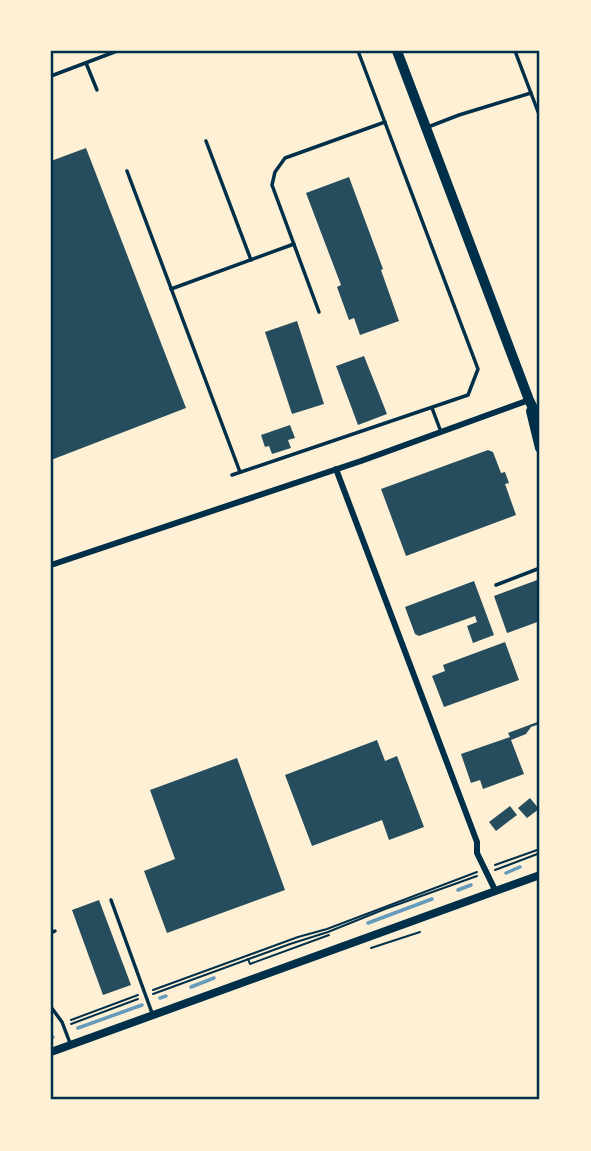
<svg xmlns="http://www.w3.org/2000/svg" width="591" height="1151" viewBox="0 0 591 1151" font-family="Commissioner,sans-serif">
  <rect width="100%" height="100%" fill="#fdf0d5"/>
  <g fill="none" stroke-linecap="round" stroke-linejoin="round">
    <g stroke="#669bbc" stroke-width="3.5">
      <path d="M506,873L520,867"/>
      <path d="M458,890L471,885"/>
      <path d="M368,923L432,899"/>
      <path d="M191,987L214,978"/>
      <path d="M160,998L166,996"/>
      <path d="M78,1028L142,1005"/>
      <path d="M51,1038L53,1037"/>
    </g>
  </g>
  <g fill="#264d5e">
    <path d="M86,148L186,408L51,460V161Z"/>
    <path d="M349,177L383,269L381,270L399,321L360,335L354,318L349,320L337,287L341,285L306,193Z"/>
    <path d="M297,321L324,404L292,414L265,332Z"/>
    <path d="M364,356L387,414L358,425L336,366Z"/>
    <path d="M290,425L295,438L288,440L291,448L272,454L269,446L265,447L261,435Z"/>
    <path d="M488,450L493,452L501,473L505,472L509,483L505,484L516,515L406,556L381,489Z"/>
    <path d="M540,579V621L507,633L494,596Z"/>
    <path d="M474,581L494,635L473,643L467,626L477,622L475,616L419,636L415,634L405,607Z"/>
    <path d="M505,642L519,680L444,707L432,676L445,671L443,665Z"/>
    <path d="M540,721V724L531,727L526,734L511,740L524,774L483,789L480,780L471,783L461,754L510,737L508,733Z"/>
    <path d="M377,740L385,761L397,756L424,827L389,840L382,820L312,846L285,775Z"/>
    <path d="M237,758L285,890L167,933L144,871L175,859L150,790Z"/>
    <path d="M530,798L539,809L527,818L518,808Z"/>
    <path d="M510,806L517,815L496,831L489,822Z"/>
    <path d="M99,900L131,985L103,995L72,910Z"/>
  </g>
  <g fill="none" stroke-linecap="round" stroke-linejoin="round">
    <g stroke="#003049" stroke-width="2">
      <path d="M495,865L540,849"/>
      <path d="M495,870L540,853"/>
      <path d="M371,948L420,932"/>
      <path d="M248,959L250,964L329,935"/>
      <path d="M153,990L298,937L327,929L477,872"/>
      <path d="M153,994L290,944L328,932L385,909L477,876"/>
      <path d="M71,1020L138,995"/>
      <path d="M71,1024L138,999"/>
    </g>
    <g stroke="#003049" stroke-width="3.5">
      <path d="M515,51L540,117"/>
      <path d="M86,63L97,90"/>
      <path d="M51,76L117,51"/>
      <path d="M428,127L459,115L531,93"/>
      <path d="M206,141L251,260"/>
      <path d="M127,171L240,472"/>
      <path d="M171,289L294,244"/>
      <path d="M319,312L272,185L275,172L285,158L385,122"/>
      <path d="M432,408L441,432"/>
      <path d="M232,475L468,395L478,369L358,51"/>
      <path d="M496,585L540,568"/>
      <path d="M111,900L152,1013"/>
      <path d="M51,933L55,931"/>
      <path d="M51,1007L62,1022L70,1043"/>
    </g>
    <g stroke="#003049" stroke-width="6">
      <path d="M336,469L477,842V853L495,890"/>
      <path d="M51,565L361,461L529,400"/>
    </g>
    <path stroke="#003049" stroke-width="8" d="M51,1052L540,875"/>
    <g stroke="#003049" stroke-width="10">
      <path d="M397,51L529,400L540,422"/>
      <path d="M531,411L540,448"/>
    </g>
  </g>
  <rect width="591" height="1151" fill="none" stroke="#fdf0d5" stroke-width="105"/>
  <rect x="52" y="52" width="486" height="1046" fill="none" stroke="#003049" stroke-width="2.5"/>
</svg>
